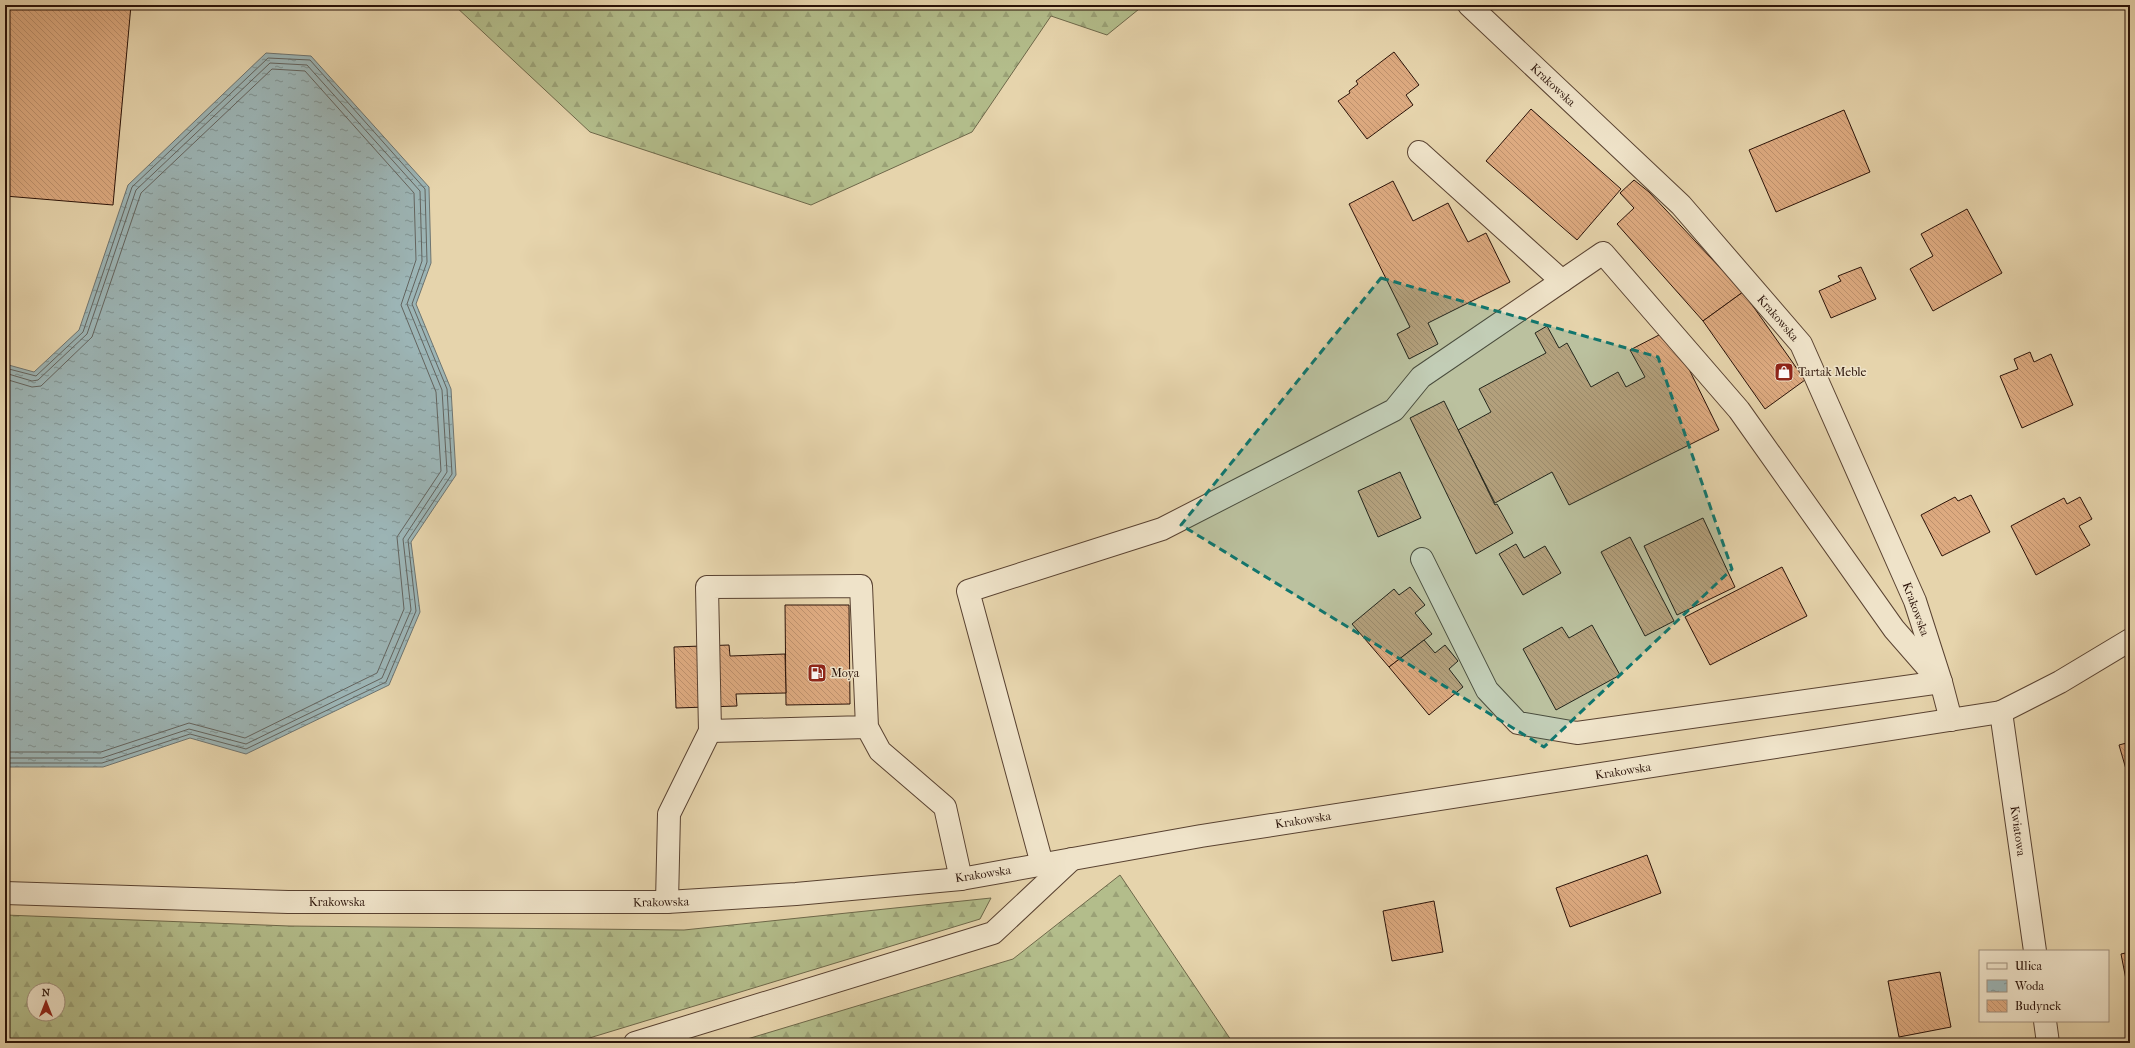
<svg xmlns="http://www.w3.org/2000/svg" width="2135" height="1048" viewBox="0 0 2135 1048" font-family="'IM FELL French Canon',serif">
  <defs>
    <pattern id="forest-firs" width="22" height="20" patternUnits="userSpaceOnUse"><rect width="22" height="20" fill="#b3bd8b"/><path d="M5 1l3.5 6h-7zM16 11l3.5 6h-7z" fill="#9aa176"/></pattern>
    <pattern id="water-ripples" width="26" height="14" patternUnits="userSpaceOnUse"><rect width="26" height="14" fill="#9cb5b6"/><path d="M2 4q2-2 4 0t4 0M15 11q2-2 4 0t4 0" fill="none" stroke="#7f9292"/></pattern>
    <pattern id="building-back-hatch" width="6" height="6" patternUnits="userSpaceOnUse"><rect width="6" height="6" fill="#ddaa80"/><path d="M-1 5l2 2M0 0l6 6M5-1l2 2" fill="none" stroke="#be916d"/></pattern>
  </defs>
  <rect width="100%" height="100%" fill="#e6d4ac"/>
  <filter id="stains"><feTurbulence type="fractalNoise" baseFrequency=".005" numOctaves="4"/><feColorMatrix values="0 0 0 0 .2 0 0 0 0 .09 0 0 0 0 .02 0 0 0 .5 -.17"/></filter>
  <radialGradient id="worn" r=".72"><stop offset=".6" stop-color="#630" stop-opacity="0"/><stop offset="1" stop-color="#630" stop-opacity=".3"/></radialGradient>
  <g fill="url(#forest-firs)" stroke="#6e684a" fill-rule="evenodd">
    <path d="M454,5H1144L1107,35L1051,16L972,132L811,205L590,132Z"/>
    <path d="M1120,875L1233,1043H734L1013,959Z"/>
    <path d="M991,898L980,919L573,1043H5V915L289,926L684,930ZM34,990H58V1014H34Z"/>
  </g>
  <path fill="url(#water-ripples)" stroke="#6e7470" d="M266,53L311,56L429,187L431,263L416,304L451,389L456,475L411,542L420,612L389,685L246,754L190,738L103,767H5V364L34,372L79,330L128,185Z"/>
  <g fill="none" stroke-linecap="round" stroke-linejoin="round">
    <g stroke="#63645f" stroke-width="1">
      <path d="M5,368L36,376L83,332L132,187L268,58L310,60L425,189L427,262L412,304L447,389L452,474L408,540L416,611L386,682L246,749L190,734L102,763H5"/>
      <path d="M5,373L32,381L38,380L87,334L136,190L270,63L307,65L420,191L422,261L407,304L442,390L447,472L403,539L411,610L382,678L246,744L189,729L102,758H5"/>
      <path d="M5,379L32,387L41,386L92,337L141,193L272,69L305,71L414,193L416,260L401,305L436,392L441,471L397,537L404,609L377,673L245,738L189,723L101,752H5"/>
    </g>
  </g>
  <g fill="url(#building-back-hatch)" stroke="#2a1208">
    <path d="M5,5H131L113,205L5,196Z"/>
    <path d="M1394,52L1419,85L1406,95L1413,105L1367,139L1338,101L1350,93L1349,91L1358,84L1356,81Z"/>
    <path d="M1531,109L1621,189L1577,240L1486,161Z"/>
    <path d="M1844,110L1870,172L1776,212L1749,150Z"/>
    <path d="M1634,180L1649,192L1743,292L1703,321L1617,224L1634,208L1620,193Z"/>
    <path d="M1393,181L1413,221L1448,203L1468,242L1486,233L1510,282L1428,323L1438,344L1409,359L1397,334L1410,327L1349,204Z"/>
    <path d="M1967,209L2002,273L1933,311L1910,269L1933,256L1921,234Z"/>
    <path d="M1861,267L1876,299L1831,318L1819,291L1841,281L1838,276Z"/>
    <path d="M1743,292L1805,380L1765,409L1703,321Z"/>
    <path d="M1547,326L1559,348L1567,343L1591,387L1618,372L1626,387L1645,377L1630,350L1659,335L1684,359L1719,430L1569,505L1552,472L1495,503L1458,430L1491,412L1479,389L1546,353L1535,333Z"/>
    <path d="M2030,352L2034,362L2051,354L2073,405L2022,428L2000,376L2018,369L2014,359Z"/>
    <path d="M1444,401L1495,505L1497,504L1513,533L1476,554L1410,418Z"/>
    <path d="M1400,472L1421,518L1378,537L1358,491Z"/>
    <path d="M1971,495L1990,532L1942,556L1921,515L1955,497L1958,501Z"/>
    <path d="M2080,497L2092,519L2079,526L2090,545L2036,575L2011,526L2064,498L2067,504Z"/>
    <path d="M1703,518L1735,587L1677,615L1644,546Z"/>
    <path d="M1630,537L1674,621L1645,636L1601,552Z"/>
    <path d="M1516,544L1524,558L1545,546L1561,573L1523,595L1499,554Z"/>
    <path d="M1782,567L1807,616L1710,665L1685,617Z"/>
    <path d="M1410,587L1425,605L1415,613L1432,634L1389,667L1352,624L1394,589L1399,595Z"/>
    <path d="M785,605H849L850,704L786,705Z"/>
    <path d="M1592,625L1620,675L1556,710L1523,649L1562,627L1569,638Z"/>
    <path d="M1424,640L1435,653L1445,645L1458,661L1449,669L1463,687L1429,715L1389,667Z"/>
    <path d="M729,645L730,656L785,654L786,693L736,694L737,706L676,708L674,647Z"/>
    <path d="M2130,742V783L2119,745Z"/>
    <path d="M1647,855L1661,893L1570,927L1556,888Z"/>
    <path d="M1434,901L1443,952L1392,961L1383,911Z"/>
    <path d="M2130,952V1000L2121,954Z"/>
    <path d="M1940,972L1951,1027L1899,1037L1888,981Z"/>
  </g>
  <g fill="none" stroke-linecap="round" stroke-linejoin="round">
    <g stroke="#594231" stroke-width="24">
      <g id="minor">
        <path d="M1469,5L1681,205L1801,344L1915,601L1941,682L1951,720"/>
        <path d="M1419,152L1562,281L1603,253L1739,410L1894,629L1935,676"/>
        <path d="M1422,559L1487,690L1518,723L1577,733L1941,682"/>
        <path d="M2001,712L2035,951"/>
        <path d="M867,727L710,731L707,587L861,586L867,727L880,751L945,807L961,879"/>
        <path d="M1042,864L968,591L1162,529L1394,410L1421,377L1562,281"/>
        <path d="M5,893L288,902H667L796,894L961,879L1201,836L2001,712L2060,682L2130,640"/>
        <path d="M667,902L669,814L710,731"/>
        <path d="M2045,1021L2048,1043"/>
        <path d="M635,1043L993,933L1072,859"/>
      </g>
    </g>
    <use href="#minor" stroke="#efe3c9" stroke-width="22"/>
  </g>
  <path fill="#0f766e" fill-opacity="0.2" stroke="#0f766e" stroke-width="3" stroke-dasharray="8 5" stroke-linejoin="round" d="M1381,278L1658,357L1732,569L1544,747L1181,525Z"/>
  <defs>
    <g id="shop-square" transform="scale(1)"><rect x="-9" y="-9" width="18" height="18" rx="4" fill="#8f2418" stroke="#efe3c9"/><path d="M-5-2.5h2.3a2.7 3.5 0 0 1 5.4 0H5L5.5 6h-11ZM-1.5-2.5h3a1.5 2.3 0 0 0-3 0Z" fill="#fff"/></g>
    <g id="fuel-square" transform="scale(1)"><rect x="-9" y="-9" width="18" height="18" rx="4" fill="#8f2418" stroke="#efe3c9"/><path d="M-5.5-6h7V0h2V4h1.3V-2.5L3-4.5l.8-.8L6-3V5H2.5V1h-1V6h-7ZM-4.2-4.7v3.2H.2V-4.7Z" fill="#fff"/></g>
  </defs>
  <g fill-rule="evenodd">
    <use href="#shop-square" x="1784" y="372"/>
    <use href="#fuel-square" x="817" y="673"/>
  </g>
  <g text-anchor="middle" stroke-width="3" stroke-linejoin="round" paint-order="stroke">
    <g font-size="12" fill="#2a1208" stroke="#efe3c9">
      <text transform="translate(1553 85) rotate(43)" y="4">Krakowska</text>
      <text transform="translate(1778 318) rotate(49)" y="4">Krakowska</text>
      <text transform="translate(1916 609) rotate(70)" y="4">Krakowska</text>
      <text transform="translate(1623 771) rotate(-9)" y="4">Krakowska</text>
      <text transform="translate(1303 820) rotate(-9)" y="4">Krakowska</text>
      <text transform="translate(2018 831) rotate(82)" y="4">Kwiatowa</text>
      <text transform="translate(983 874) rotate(-9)" y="4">Krakowska</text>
      <text x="337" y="906">Krakowska</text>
      <text transform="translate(661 902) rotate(-1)" y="4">Krakowska</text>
    </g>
    <g font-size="12" fill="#2a1208" stroke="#efe3c9" text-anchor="start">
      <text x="1798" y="376">Tartak Meble</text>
      <text x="831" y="677">Moya</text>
    </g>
  </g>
  <rect width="2135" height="1048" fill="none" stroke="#e6d4ac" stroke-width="20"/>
  <rect x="6" y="6" width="2123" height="1036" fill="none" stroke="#2a1208" stroke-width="2"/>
  <rect x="10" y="10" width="2115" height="1028" fill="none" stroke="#2a1208"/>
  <rect x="1979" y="950" width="130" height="72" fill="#efe3c9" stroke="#a08f7c"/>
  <rect x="1987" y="963" width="20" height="6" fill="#efe3c9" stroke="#a08f7c"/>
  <text x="2015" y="970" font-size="12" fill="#2a1208">Ulica</text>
  <rect x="1987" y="980" width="20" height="12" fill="url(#water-ripples)" stroke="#a08f7c"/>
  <text x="2015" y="990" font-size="12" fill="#2a1208">Woda</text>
  <rect x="1987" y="1000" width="20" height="12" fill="url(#building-back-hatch)" stroke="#a08f7c"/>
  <text x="2015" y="1010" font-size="12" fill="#2a1208">Budynek</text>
  <g transform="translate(46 1002)"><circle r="19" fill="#efe3c9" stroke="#a08f7c"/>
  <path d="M0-3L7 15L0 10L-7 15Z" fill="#8f2418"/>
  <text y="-6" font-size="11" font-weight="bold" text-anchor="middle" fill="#2a1208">N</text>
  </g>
  <rect width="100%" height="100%" filter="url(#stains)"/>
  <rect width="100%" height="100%" fill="url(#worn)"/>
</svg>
